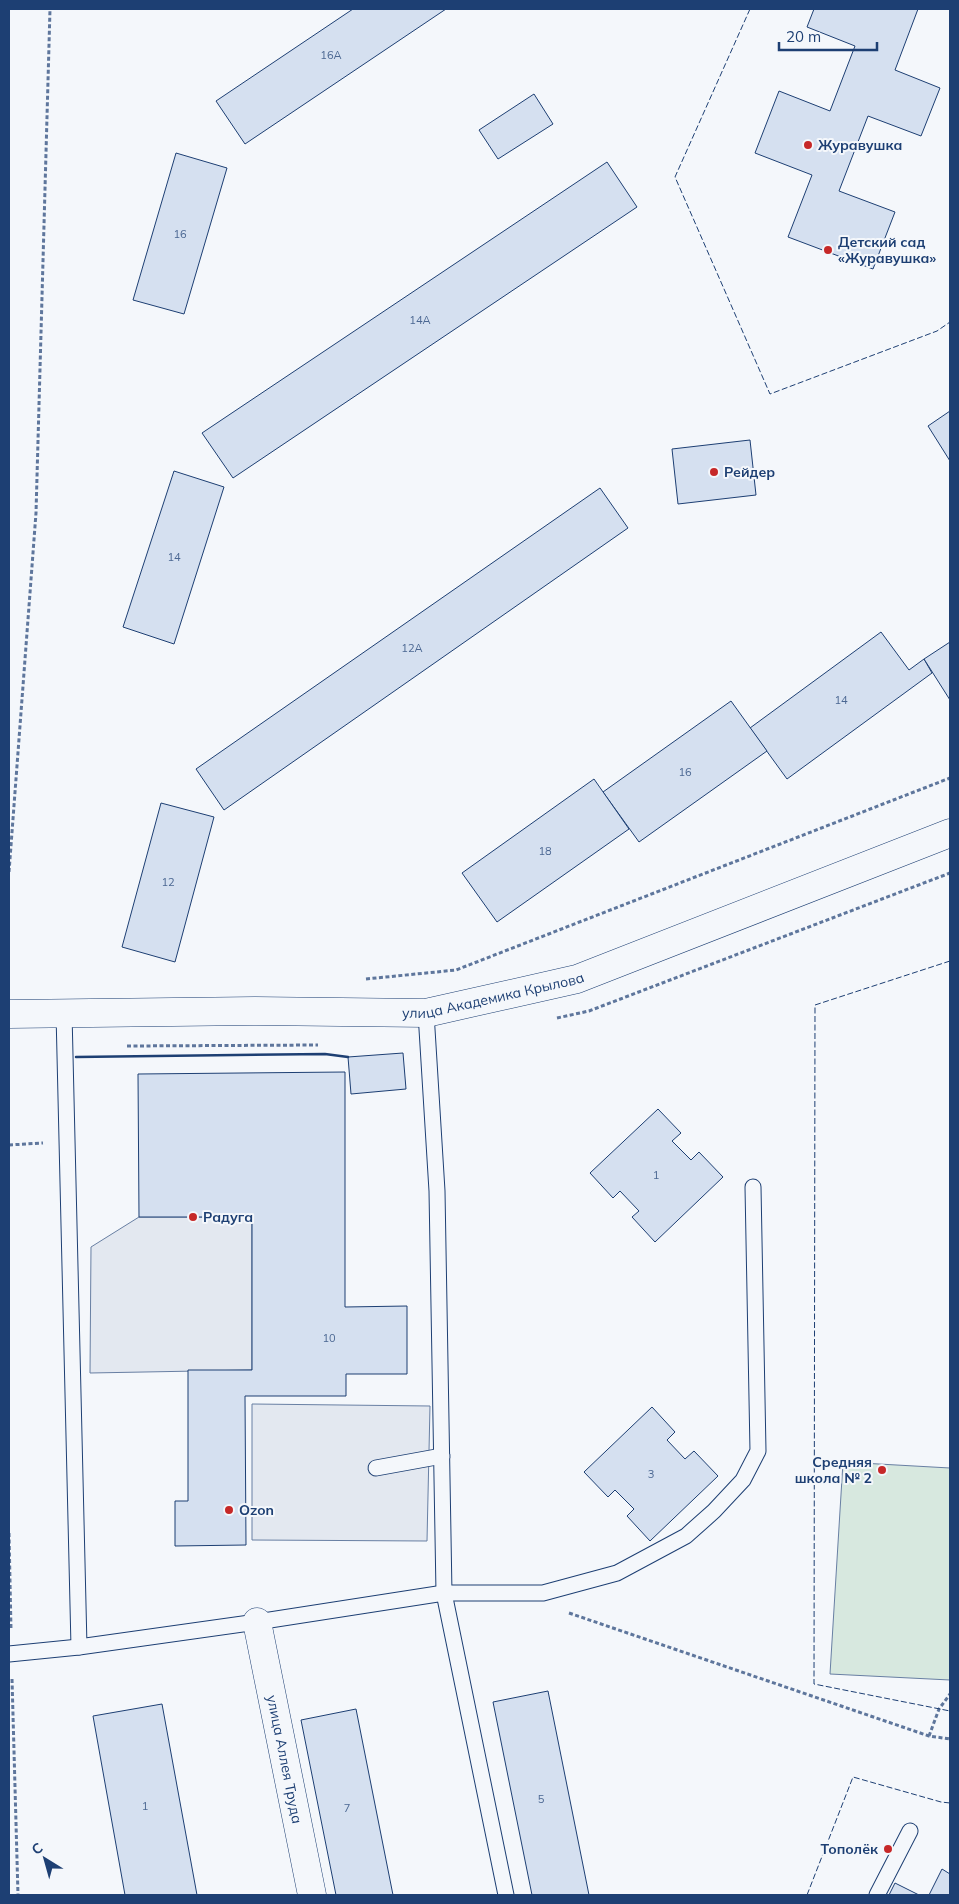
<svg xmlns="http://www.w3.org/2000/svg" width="959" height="1904" viewBox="0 0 959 1904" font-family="Mulish,sans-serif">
  <rect width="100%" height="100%" fill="#f4f7fb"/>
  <path fill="#d7e8df" stroke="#687fa3" d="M843,1462L950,1468V1680L830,1674Z"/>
  <g fill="#e3e8f0" stroke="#687fa3">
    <path d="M139,1217H252V1370L90,1373L91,1247Z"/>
    <path d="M252,1404L430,1406L427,1541L252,1540Z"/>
  </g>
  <g fill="#d5e0f0" stroke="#1d3f73">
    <path d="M353,9H446L245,144L216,101Z"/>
    <path d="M814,9H918L895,70L940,88L921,136L868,116L839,191L895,212L873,269L788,237L812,175L755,153L779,91L830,111L855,46L807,27Z"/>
    <path d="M534,94L553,124L498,159L479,130Z"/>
    <path d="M176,153L227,168L184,314L133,300Z"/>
    <path d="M607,162L637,207L233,478L202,433Z"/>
    <path d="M950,411V461L928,426Z"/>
    <path d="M750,440L756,495L678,504L672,449Z"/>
    <path d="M174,471L224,487L174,644L123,627Z"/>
    <path d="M600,488L628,528L224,810L196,769Z"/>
    <path d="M881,632L909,670L924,659L932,673L787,779L750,728Z"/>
    <path d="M950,642V700L924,659Z"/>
    <path d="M731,701L767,751L639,842L603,792Z"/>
    <path d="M594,779L629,829L497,922L462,873Z"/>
    <path d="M161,803L214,817L175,962L122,947Z"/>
    <path d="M403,1053L406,1089L351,1094L348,1057Z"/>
    <path d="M345,1072V1307L407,1306V1374H346V1396H245L246,1545L175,1546V1501H188V1370H252V1217H139L138,1074Z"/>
    <path d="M658,1109L681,1133L672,1141L691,1160L699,1152L723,1177L655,1242L632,1217L639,1211L620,1191L613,1198L590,1173Z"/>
    <path d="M652,1407L675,1432L667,1440L685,1459L694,1451L718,1476L650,1541L627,1516L634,1509L615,1490L608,1497L584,1472Z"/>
    <path d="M548,1691L589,1895H532L493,1702Z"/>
    <path d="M162,1704L197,1895H125L93,1716Z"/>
    <path d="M356,1709L393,1895H336L301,1720Z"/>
    <path d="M942,1869L950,1874V1895H929Z"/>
    <path d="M895,1883L919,1895H889Z"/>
  </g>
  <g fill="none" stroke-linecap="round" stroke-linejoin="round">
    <g stroke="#1d3f73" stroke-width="17">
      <g id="lane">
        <path d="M64,1013L79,1647"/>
        <path d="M426,1013L437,1191L444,1593L506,1895"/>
        <path d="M376,1468L442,1456"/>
        <path d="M9,1654L79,1647L257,1622L444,1593H543L617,1573L686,1536L714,1511L743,1480L758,1451L753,1187"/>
        <path d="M877,1895L910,1831"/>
      </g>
    </g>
    <g stroke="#1d3f73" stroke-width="29">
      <g id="street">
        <path id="s1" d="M257,1622L312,1895"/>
      </g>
    </g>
    <g stroke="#1d3f73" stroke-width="29">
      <g id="secondary">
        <path id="s2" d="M9,1014L255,1011L426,1013L577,979L950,833"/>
      </g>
    </g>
    <g stroke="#5e769c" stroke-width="3" stroke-dasharray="4 2.5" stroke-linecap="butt">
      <path d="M9,872L36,513L50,9"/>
      <path d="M366,979L456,970L950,778"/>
      <path d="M557,1018L589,1011L950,873"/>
      <path d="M127,1046L318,1045"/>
      <path d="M9,1145L43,1143"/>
      <path d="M9,1533L11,1630"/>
      <path d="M569,1613L929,1736L950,1739"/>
      <path d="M12,1679L18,1895"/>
      <path d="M929,1736L939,1709L950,1694"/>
    </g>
    <use href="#lane" stroke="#f4f7fb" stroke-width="15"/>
    <use href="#street" stroke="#f4f7fb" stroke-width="28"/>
    <use href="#secondary" stroke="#f4f7fb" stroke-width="28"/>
    <g stroke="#1d3f73" stroke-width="1" stroke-dasharray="6 2.5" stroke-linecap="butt">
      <path d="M750,9L675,177L770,394L937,331L950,322"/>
      <path d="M950,961L815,1005L814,1684L950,1711"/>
      <path d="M807,1895L853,1777L941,1802L950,1803"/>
    </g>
    <path stroke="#1d3f73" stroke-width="2.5" d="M76,1057L325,1054L348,1057"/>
  </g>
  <g fill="#c62828" stroke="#f4f7fb" stroke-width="2">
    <circle cx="808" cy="145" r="5"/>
    <circle cx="828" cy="250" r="5"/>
    <circle cx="714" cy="472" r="5"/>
    <circle cx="193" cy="1217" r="5"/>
    <circle cx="882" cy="1470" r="5"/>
    <circle cx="229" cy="1510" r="5"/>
    <circle cx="888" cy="1849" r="5"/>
  </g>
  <g text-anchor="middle" stroke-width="4" stroke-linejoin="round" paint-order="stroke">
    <g font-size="11" fill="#4b6792">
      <text x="331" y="59">16А</text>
      <text x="180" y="238">16</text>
      <text x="420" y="324">14А</text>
      <text x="174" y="561">14</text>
      <text x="412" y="652">12А</text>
      <text x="841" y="704">14</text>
      <text x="685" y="776">16</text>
      <text x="545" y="855">18</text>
      <text x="168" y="886">12</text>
      <text x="656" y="1179">1</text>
      <text x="329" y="1342">10</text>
      <text x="651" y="1478">3</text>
      <text x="541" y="1803">5</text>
      <text x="145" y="1810">1</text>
      <text x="347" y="1812">7</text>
    </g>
    <g font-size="14" font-weight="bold" fill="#1d3f73" stroke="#f4f7fb" text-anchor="start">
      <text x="818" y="150">Журавушка</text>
      <text x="838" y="247">Детский сад<tspan x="838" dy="16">«Журавушка»</tspan></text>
      <text x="724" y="477">Рейдер</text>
      <text x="203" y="1222">Радуга</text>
      <text x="872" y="1467" text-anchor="end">Средняя<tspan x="872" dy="16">школа № 2</tspan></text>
      <text x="239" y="1515">Ozon</text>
      <text x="878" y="1854" text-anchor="end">Тополёк</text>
    </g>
    <g font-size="14" fill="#1d3f73" stroke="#f4f7fb">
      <text dy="5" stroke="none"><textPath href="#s2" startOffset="486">улица Академика Крылова</textPath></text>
      <text dy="5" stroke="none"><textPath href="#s1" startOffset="140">улица Аллея Труда</textPath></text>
    </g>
  </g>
  <rect width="959" height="1904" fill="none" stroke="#1d3f73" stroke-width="20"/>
  <g transform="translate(45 1859) rotate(323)" stroke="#f4f7fb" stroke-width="4" paint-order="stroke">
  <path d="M0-4L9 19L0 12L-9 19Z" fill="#1d3f73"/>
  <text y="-8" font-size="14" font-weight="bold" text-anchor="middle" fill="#1d3f73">С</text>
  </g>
  <path d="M779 42v8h98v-8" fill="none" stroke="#1d3f73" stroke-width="2.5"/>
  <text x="786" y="42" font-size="15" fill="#1d3f73" stroke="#f4f7fb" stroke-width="4" paint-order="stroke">20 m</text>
</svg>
